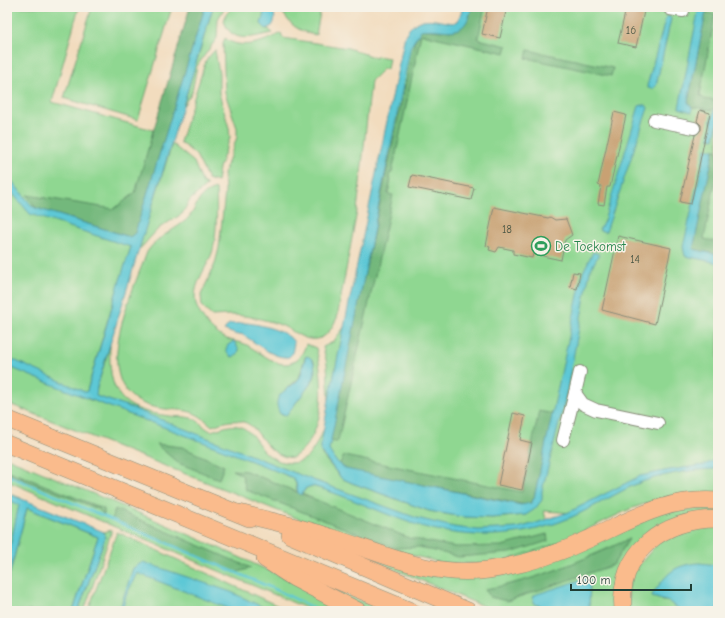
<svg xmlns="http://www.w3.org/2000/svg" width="725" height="618" viewBox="0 0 725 618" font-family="'Comic Neue',sans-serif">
  <rect width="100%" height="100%" fill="#f7f3e8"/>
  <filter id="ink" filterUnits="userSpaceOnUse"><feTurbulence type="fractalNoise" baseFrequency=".025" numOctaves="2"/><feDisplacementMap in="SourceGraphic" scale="8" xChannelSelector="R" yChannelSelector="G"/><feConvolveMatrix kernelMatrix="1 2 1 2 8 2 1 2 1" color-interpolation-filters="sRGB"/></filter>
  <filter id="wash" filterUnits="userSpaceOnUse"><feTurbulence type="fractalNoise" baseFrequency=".012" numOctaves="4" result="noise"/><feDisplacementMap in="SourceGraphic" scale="16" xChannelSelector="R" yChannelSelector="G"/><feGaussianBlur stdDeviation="0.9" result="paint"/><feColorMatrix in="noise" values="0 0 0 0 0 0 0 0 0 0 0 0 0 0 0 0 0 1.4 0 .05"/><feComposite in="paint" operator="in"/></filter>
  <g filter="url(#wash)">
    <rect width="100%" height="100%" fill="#f2dcbe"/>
    <g fill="#8fd791" stroke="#578a62" fill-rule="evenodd">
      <path d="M7,7H79L52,102L153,130L130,226L131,247L108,319L85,398L93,401L110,345C108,393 120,410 169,416C176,417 184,416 191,418C199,419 203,428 211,431C219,429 230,424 238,426C252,429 257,445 266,453C279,465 302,468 312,451C317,444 320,436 324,429L321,444L322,455L341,478L352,483L429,511L463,517L492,518L526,515L347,475L326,457L406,48L420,26L454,29L469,7H718V496L679,495L656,500L630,509L565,540L515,560L493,564L442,563L349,539L7,403ZM295,479L313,480L322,483L318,488L312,486L306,488L302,494L297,492ZM544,511H545L572,513L547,524Z"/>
      <path d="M92,7H172L138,120L64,98Z"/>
      <path d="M213,7H225L218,19L217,38L197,66L192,92L183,106Z"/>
      <path d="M233,7L254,9H265L261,24L266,29H269L272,33C252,37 232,45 224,21L226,14Z"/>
      <path d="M280,7H321L316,35C297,31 288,24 280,7Z"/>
      <path d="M281,33L283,38L348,48L376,58L377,56L389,58L387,69H383L371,81L357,211L337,318C332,327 328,337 317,339C303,342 291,328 278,324C263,319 246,315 230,315C224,315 218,316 212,316L202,307L201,295L215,264L219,248L225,192L224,173L237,137V128L225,93L223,43L225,38C240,51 265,42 281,33Z"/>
      <path d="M215,50L219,73V93L229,128L230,138L219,168L217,182L208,179L196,155L180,142L206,60Z"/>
      <path d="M172,144L194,162L202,182L207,185L190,200L182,214L159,228L138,251Z"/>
      <path d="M216,189C217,209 217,231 213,250C208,267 191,285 196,304C198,313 209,328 217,333C224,340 236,341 245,344C255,349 272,363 283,364C295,365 303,355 306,344L316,348C325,383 327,437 292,458C251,453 267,405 212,426C189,404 180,413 153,407C84,390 132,294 147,252C157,237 171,232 185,221C199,209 194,195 216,189ZM305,357L314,361L315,376L313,380L287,415L282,393L299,378Z"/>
      <path d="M345,326L329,399L327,364L323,347L333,342Z"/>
      <path d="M7,458C124,506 240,555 354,611H313L7,481Z"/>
      <path d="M7,493L21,498L7,559Z"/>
      <path d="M718,507V516L649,535L619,611H589L590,577L534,596L535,604L553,611H495L336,545L460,575L654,512Z"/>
      <path d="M27,508L98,537L73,611H7V584Z"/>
      <path d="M718,525V565L714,564L662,601H669L682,611H629L628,589L634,571L661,539L685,529Z"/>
      <path d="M112,530L84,611H78L105,538L104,532Z"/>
      <path d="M117,532L289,611H88Z"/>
      <path d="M306,578L384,611H370Z"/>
    </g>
    <g fill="#73b87b" stroke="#497a58">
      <path d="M190,7H205L135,234L130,237L36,208L27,195L114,209L135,193Z"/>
      <path d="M472,7H485L478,39L507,46L505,53L421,34L392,173H390L389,178L391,179L388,194L393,195L338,441L336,442L329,441L416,34L421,29L442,31L470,14Z"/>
      <path d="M706,12L715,15L700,95L704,99L717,101L716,107L712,110L692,107L688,102Z"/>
      <path d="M528,50L613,68L611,76L526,58Z"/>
      <path d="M714,150H718V168L704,239L718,242V255L693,249Z"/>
      <path d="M539,411L553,414L534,498L527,505L360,473L346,469L339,465L344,456L522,492Z"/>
      <path d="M156,444L182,447L224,466L219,479L178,463Z"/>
      <path d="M7,470L104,509V515L98,509L7,473Z"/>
      <path d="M232,470L246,471L409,538L455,547L502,546L547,534L548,541L510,553L483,555L459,557L419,547L395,548L246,490L242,475Z"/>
      <path d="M115,509L251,568L235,573L112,520Z"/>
      <path d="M629,539L613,565L507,601L490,597L485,589C536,581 582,560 629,539Z"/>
    </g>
    <g fill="#5dc8d6" stroke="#3e8285">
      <path d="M205,7H213L97,387L96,396L127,406L313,480L417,518L454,527L478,530L517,528L536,523L569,512L640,476L669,470L704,465L713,461L718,462V469C693,469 655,475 632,486C605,499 580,516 551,525C508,539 460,538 417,525C382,514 348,496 312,486L306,488L301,495L298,493L296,483L293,478C198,438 101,406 7,366V357L85,392L87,391L119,283L131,247L30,214L7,187V175L33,207L130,237L135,233Z"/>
      <path d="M463,7H472C464,42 447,27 421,30L411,46L329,450L335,460L346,469L521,505L531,503L534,498L583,272L593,252L599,254L590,271L565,400L542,491V500L535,509L526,515L492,518L463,517L429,511L352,483L341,478L321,452V444L329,399L405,35C418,13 432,20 453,23L458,21Z"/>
      <path d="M699,7H707L688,102L692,107V112L679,108Z"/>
      <path d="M272,8C275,14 276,20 272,26L266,29L261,24L265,9Z"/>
      <path d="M669,16L671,19L656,86L652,89L648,88L647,86L666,17Z"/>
      <path d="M718,99V120L714,139L709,138L712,126L711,120Z"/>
      <path d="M642,105H646L648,108L606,232L599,230L604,221L639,106Z"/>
      <path d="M706,148L714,150L693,249L718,255V263L685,256L683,247Z"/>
      <path d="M246,323C258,324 290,331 294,343L292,354L289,357C272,359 255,341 241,334L237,335L224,330L229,324Z"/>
      <path d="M234,341L239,350L237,355L232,357L228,354L226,349L228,345Z"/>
      <path d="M306,356C315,357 316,369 314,377C312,384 295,403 290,411L287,415L280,414C269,392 291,391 300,377C303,370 303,363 306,356Z"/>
      <path d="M7,493L104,532L105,538L78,611H73L98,537L27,508L7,584V560L19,505L7,499Z"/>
      <path d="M143,562L231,592L271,611H235L137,573L126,596L122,611H119L133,568Z"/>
      <path d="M699,563L718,565V611H682L669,602L652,597V595C667,574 672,565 699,563Z"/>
      <path d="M590,577L589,611H553L535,604L532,597L537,594Z"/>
    </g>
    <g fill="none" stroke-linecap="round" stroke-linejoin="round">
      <path stroke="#5dc8d6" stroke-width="2.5" d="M7,475L279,591L320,611"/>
    </g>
    <g id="blocks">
      <g fill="#c8a173">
        <path d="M488,7H507L500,38L482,34Z"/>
        <path d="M621,7H645L636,47L618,43L625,13L620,12Z"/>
        <path d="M700,110L710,113L691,204L680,202L695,135L701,130V125L697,121Z"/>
        <path d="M614,112L626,115L610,187H607L604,205L598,204L601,186L598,185Z"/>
        <path d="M412,175L474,188L471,200L409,187Z"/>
        <path d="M494,207L548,218L550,217L555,220L566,219L572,235L565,240L561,260L533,254L532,258L513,254V250L499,247L496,252L489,250L490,247L486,246Z"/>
        <path d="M618,236L671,248L655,324L602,310Z"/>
        <path d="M573,272L580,273L577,289L570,287Z"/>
        <path d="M513,413L525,416L520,440L532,443L522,490L498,485Z"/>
      </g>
    </g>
  </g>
  <g filter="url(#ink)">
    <use href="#blocks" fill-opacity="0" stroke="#888c79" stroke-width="1"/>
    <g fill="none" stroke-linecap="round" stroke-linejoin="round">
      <g stroke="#888c79" stroke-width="14">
        <g id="minor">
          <path d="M670,9L683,11"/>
          <path d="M654,120L694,128"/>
          <path d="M575,393L580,372"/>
          <path d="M563,440L575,393L583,404L596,410L658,423"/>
        </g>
      </g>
      <g stroke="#888c79" stroke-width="18">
        <g id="highway">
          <path d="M7,419L249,518"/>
          <path d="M7,444L411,611"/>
          <path d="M239,513C269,521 300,527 330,537C383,553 430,578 488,570C523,565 558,554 589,539C633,519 667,497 718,501"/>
          <path d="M290,535L468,611"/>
          <path d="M265,559L294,578L358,611"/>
          <path d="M623,611C617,552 663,519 718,519"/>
        </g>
      </g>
      <use href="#minor" stroke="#fff" stroke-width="12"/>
      <use href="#highway" stroke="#fabb8c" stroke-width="17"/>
    </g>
  </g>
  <defs>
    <g id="stadium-ring" transform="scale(1)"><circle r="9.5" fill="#f7f3e8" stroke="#2e9e5b" stroke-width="1.5"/><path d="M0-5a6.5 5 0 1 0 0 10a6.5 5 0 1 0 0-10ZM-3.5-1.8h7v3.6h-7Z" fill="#2e9e5b"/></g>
  </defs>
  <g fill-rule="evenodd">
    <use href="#stadium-ring" x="541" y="246"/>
  </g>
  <g text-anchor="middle" stroke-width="3" stroke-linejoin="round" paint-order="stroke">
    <g font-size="11" fill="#495644">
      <text x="631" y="34">16</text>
      <text x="507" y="233">18</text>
      <text x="635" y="263">14</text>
    </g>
    <g font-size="13" fill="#27864d" stroke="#f7f3e8" text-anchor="start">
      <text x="555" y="251">De Toekomst</text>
    </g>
  </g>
  <rect width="725" height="618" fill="none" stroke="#f7f3e8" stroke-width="24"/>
  <path d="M571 584v6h120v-6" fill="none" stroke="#1f3d34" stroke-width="2"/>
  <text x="577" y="584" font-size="12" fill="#1f3d34" stroke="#f7f3e8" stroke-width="3" paint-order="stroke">100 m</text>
</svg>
